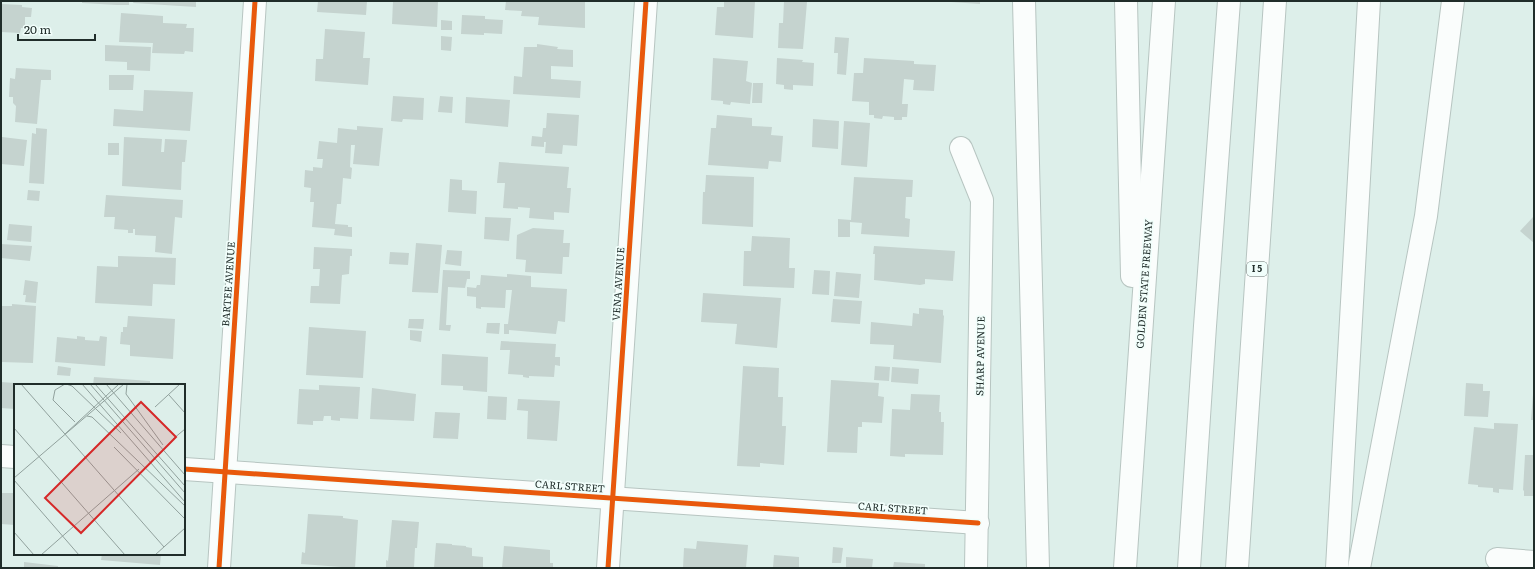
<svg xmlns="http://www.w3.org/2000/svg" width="1535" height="569" viewBox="0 0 1535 569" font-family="Literata,serif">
  <rect width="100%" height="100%" fill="#ddefea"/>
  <g fill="#c5d3cf">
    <path d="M82,1H129V5H117L82,3Z"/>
    <path d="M134,1H196V7L133,3Z"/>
    <path d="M318,1H367L366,15L317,12Z"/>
    <path d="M393,1H438L437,27L392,24Z"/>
    <path d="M506,1H585V28L538,25L539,17L521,16L522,11L505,10Z"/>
    <path d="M724,1H755L753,38L715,35L717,7H724Z"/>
    <path d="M784,1L807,2L803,49L778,48L779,23H783Z"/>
    <path d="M951,1H980V4L951,2Z"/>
    <path d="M1,4L22,5V7L32,8L31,17H25V28H21L20,33L1,32Z"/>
    <path d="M121,13L163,16V23L187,24L186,28H194L193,52L185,51L184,54L152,53L153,43L119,42Z"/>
    <path d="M462,15L485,16V19L503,20L502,34L484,33V35L461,34Z"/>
    <path d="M441,20L452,21V30H441Z"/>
    <path d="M325,29L365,32L363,58H370L368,85L315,81L316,59H323Z"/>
    <path d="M441,36L452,37L451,51L441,50Z"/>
    <path d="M835,37L849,38L846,75L837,74L838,53H834Z"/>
    <path d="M537,44L558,47L557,49L573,50V67L551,66V79L581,81L580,98L513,94L514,76L522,77L524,47H537Z"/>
    <path d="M105,45L151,47L150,71L127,70V62L105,61Z"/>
    <path d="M713,58L748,61L746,81L752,83L750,104L731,102L730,105L723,104V101L711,100Z"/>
    <path d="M777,58L803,60L802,62L814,63L813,86L793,85V90L784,89V85L776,84Z"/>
    <path d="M864,58L914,61V64L936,65L934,91L913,90L914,80L904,79L902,104H908L907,117H902V120H894V117L883,116L882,119L874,118V115H869V102L852,101L854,73H863Z"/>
    <path d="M16,68L51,70V80H41L37,124L15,122L16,106L13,103V97H9L10,78L15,79Z"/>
    <path d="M109,75H134L133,90H109Z"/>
    <path d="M753,83H763L762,103H752Z"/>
    <path d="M144,90L193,92L190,131L113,126L114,109L143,111Z"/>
    <path d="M393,96L424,98L423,120L403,119L402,122L391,121Z"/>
    <path d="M440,96L453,97L452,113L438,112Z"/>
    <path d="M466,97L510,100L508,127L465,123Z"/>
    <path d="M547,113L579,115L577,146L563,145L562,154L545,153L546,142H544V147L531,146L532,136L542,137L543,128H546Z"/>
    <path d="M717,115L752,118V126L772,127L771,135L783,136L781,162L769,161L768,169L708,165L711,128H716Z"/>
    <path d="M813,119L839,121L838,149L812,147Z"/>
    <path d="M844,121L870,123L867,167L841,165Z"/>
    <path d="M357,126L383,128L379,166L353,164L355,145H351L350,167L352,168L351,179L343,178L341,204H337L335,224L348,225V227H352V237L334,235L335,229L312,227L314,202H310L311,188L304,187L305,170L313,171V167L322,168L323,159H317L319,141L337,143L338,128L357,130Z"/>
    <path d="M36,128L47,129L44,184L29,183L32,133L36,134Z"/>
    <path d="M2,137L27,140L24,166L1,164Z"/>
    <path d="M124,137L162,139L161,152H164L165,139L187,140L185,162H182L181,190L122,186Z"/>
    <rect x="108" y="143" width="11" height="12"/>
    <path d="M499,162L569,167L567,188H571L569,213L554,212V220L529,218L530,208L518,207V209L503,208L505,183H497Z"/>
    <path d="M706,175L754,177L753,227L702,224L703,192H705Z"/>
    <path d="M854,177L913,180L912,197H906L905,218L910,219L909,237L861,234L862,223L850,222V237H838V219L851,220Z"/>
    <path d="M450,179L462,180V190L477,191L476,214L448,212Z"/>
    <path d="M28,190L40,191L39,201L27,200Z"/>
    <path d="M106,195L183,200L182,218L175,217L172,254L155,252L156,236L135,235V229H133V233H128V230L114,229L115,217H104Z"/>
    <path d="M1534,216V243L1520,231Z"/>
    <path d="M485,217L511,218L509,241L484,239Z"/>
    <path d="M9,224L32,226L31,242L7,240Z"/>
    <path d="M533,228L564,230L563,243H570L569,257H563L562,274L525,272L526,260L516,259L517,235Z"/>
    <path d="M752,236L790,238L789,268H795L794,288L743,286L744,251H751Z"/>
    <path d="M416,243L442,245L438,293L412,292Z"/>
    <path d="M1,244L32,246L30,261L1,258Z"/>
    <path d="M874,246L955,251L953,281L925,279V284L920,285L874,280L875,254H873Z"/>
    <path d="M314,247L352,249V256H350L349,274L342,275L340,304L310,303L311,286H319L320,269H313Z"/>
    <path d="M447,250L462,251L461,266L445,264Z"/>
    <path d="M390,252L409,253L408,265L389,264Z"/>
    <path d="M118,256L176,258L175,285L153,284L152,306L95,303L97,266L118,267Z"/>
    <path d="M443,270L470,271V279H467L465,288L448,287L446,325H451L450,331L439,330Z"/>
    <path d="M814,270L830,271L829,295L812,294Z"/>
    <path d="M836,272L861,274L859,298L834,296Z"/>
    <path d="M507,274L531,276V287L567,289L565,322L558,321L556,334L509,330V334H504V324H508L512,290H506L505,308L481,307V309L476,308V297L467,296V287L476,288L477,285H480L481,275L507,277Z"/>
    <path d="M25,280L38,282L36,303L25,302L26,295H23Z"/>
    <path d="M703,293L781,298L777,348L735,344L737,324L701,322Z"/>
    <path d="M833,299L862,301L860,324L831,322Z"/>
    <path d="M12,304L36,306L33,363L1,362V306H12Z"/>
    <path d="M919,308L943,310V315L944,316L941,363L893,359L894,345L870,344L871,322L912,326L913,313L919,314Z"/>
    <path d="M128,316L175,319L173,359L130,356V345L120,344L121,332H123V327H127Z"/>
    <path d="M409,319H424L423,329L408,328Z"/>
    <path d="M487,323H500L499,334L486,333Z"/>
    <path d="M309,327L366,331L363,378L306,375Z"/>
    <path d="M410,330L422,331L421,342L410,340Z"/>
    <path d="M77,336L85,337V340L99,341L100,336L107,337L105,366L55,362L57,337L77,339Z"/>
    <path d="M501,341L556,344L555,357H560V366L555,365L554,377L529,376V378L523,377V375L508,374L510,350H500Z"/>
    <path d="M442,354L488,357L487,392L463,390V386L441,385Z"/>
    <path d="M58,366L71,368L70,376L57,375Z"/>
    <path d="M743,366L779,368L778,397H783L782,426H786L784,465L760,463V467L737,466Z"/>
    <path d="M875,366L890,367L889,381L874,380Z"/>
    <path d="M892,367L919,369L918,384L891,382Z"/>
    <path d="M94,377L150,381V385H93Z"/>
    <path d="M831,380L879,383L878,396L884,397L882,423L862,422V427H858L857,453L827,452Z"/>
    <path d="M1,382L28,384V385H15V409L1,408Z"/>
    <path d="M1466,383L1483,384V391H1490L1488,417L1464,416Z"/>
    <path d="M319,385L360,387L358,419L340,418V421L331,420V416H324L323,421H313V425L297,424L299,389L319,390Z"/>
    <path d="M372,388L416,394L414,421L370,419Z"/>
    <path d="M911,394L940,395L939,412H941V422H944L943,455L905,454V457L890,456L892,409L910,410Z"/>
    <path d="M1533,394H1534V420H1531Z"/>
    <path d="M488,396L507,397L506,420L487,419Z"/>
    <path d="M518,399L560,401L557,441L527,439L528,411L517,410Z"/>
    <path d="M435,412L460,413L458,439L433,438Z"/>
    <path d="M1494,423L1518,424L1513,490L1499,489V493L1493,492V488L1478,487V485L1468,484L1474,427L1494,429Z"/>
    <path d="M1525,455H1534V496H1524V490L1523,491Z"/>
    <path d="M2,493H15V525L1,524Z"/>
    <path d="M308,514L343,516V518L358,520L355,568L301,564L302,552L305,553Z"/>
    <path d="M392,520L419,522L417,548H415L414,568L386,567V560L388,561Z"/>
    <path d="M697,541L748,545L746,568H683L684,548L696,549Z"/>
    <path d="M436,543L452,544V545L466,546V547L472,548V556L483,557V568H434Z"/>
    <path d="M504,546L550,550V563H553V568H502Z"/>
    <path d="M833,547L843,548L841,563H832Z"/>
    <path d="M102,554H161L160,565L101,560Z"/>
    <path d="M774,555L799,557V568H773Z"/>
    <path d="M846,557L873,559L872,568H846Z"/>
    <path d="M24,562L58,566V568H24Z"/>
    <path d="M894,562L925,564V568H893Z"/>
  </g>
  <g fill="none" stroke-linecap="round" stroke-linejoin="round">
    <g stroke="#b7c5c1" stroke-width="24">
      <g id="street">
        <path d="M961,148L982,200L976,568"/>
        <path d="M1,456L15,457"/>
        <path d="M184,469L978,523"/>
        <path d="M1497,559L1534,562"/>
        <path d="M219,568L255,1"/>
        <path d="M608,568L646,1"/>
      </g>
    </g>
    <g stroke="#b7c5c1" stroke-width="24">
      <g id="highway">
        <path d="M1024,1L1038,568"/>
        <path d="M1126,1L1132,276"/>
        <path d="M1125,568L1164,1"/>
        <path d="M1189,568L1205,326L1229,1"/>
        <path d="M1237,568L1275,1"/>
        <path d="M1337,568L1369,1"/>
        <path d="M1359,568L1426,216L1453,1"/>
      </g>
    </g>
    <use href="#street" stroke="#fafdfc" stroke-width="22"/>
    <use href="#highway" stroke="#fafdfc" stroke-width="22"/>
    <g stroke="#f1fefb" stroke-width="8">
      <g id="cycleway">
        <path d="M184,469L978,523"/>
        <path d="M219,568L255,1"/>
        <path d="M608,568L646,1"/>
      </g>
    </g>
    <use href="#cycleway" stroke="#e8590c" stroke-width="5"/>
  </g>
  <g text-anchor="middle" stroke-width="3.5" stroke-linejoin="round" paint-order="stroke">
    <rect fill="#f1fefb" stroke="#5f6c69" stroke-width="1" x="1247" y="262" width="20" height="14" rx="3"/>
    <g font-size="9" font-weight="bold" fill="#202d2a">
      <text x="1257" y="272">I 5</text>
    </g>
    <g font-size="10" fill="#202d2a" stroke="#f1fefb">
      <text transform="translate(228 284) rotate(-86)" y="4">BARTEE AVENUE</text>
      <text transform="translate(618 284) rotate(-86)" y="4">VENA AVENUE</text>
      <text transform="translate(1144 284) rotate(-86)" y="4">GOLDEN STATE FREEWAY</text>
      <text transform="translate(980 356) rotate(-89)" y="4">SHARP AVENUE</text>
      <text transform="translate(570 486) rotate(4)" y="4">CARL STREET</text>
      <text transform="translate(893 508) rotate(4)" y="4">CARL STREET</text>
    </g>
  </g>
  <g transform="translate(14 384)">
    <rect width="171" height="171" fill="#ddefea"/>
    <path fill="none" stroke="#91a19d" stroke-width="1" d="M7,0L150,163M51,0L41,6L39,16L61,38M52,0L58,2L107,49M68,0L171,118M76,0L171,109M81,0L171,102M92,0L171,91M113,0L112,10L149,61M155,11L171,29M141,23L166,0M73,32L78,33L171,122M0,44L111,171M51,50L105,0M159,55L171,45M100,63L171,135M0,94L110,0M0,96L65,171M0,148L20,171M27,171L125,85M141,171L171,144"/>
    <path fill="#d62828" fill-opacity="0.15" stroke="#d62828" stroke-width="2" d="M127,18L162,53L67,149L31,114Z"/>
    <rect width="171" height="171" fill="none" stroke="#202d2a" stroke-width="2"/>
  </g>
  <rect width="1535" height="569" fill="none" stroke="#202d2a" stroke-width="4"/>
  <path d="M18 34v6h77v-6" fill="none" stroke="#202d2a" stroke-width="2"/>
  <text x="24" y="34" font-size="12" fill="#202d2a" stroke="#f1fefb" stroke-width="3" paint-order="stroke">20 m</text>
</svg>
